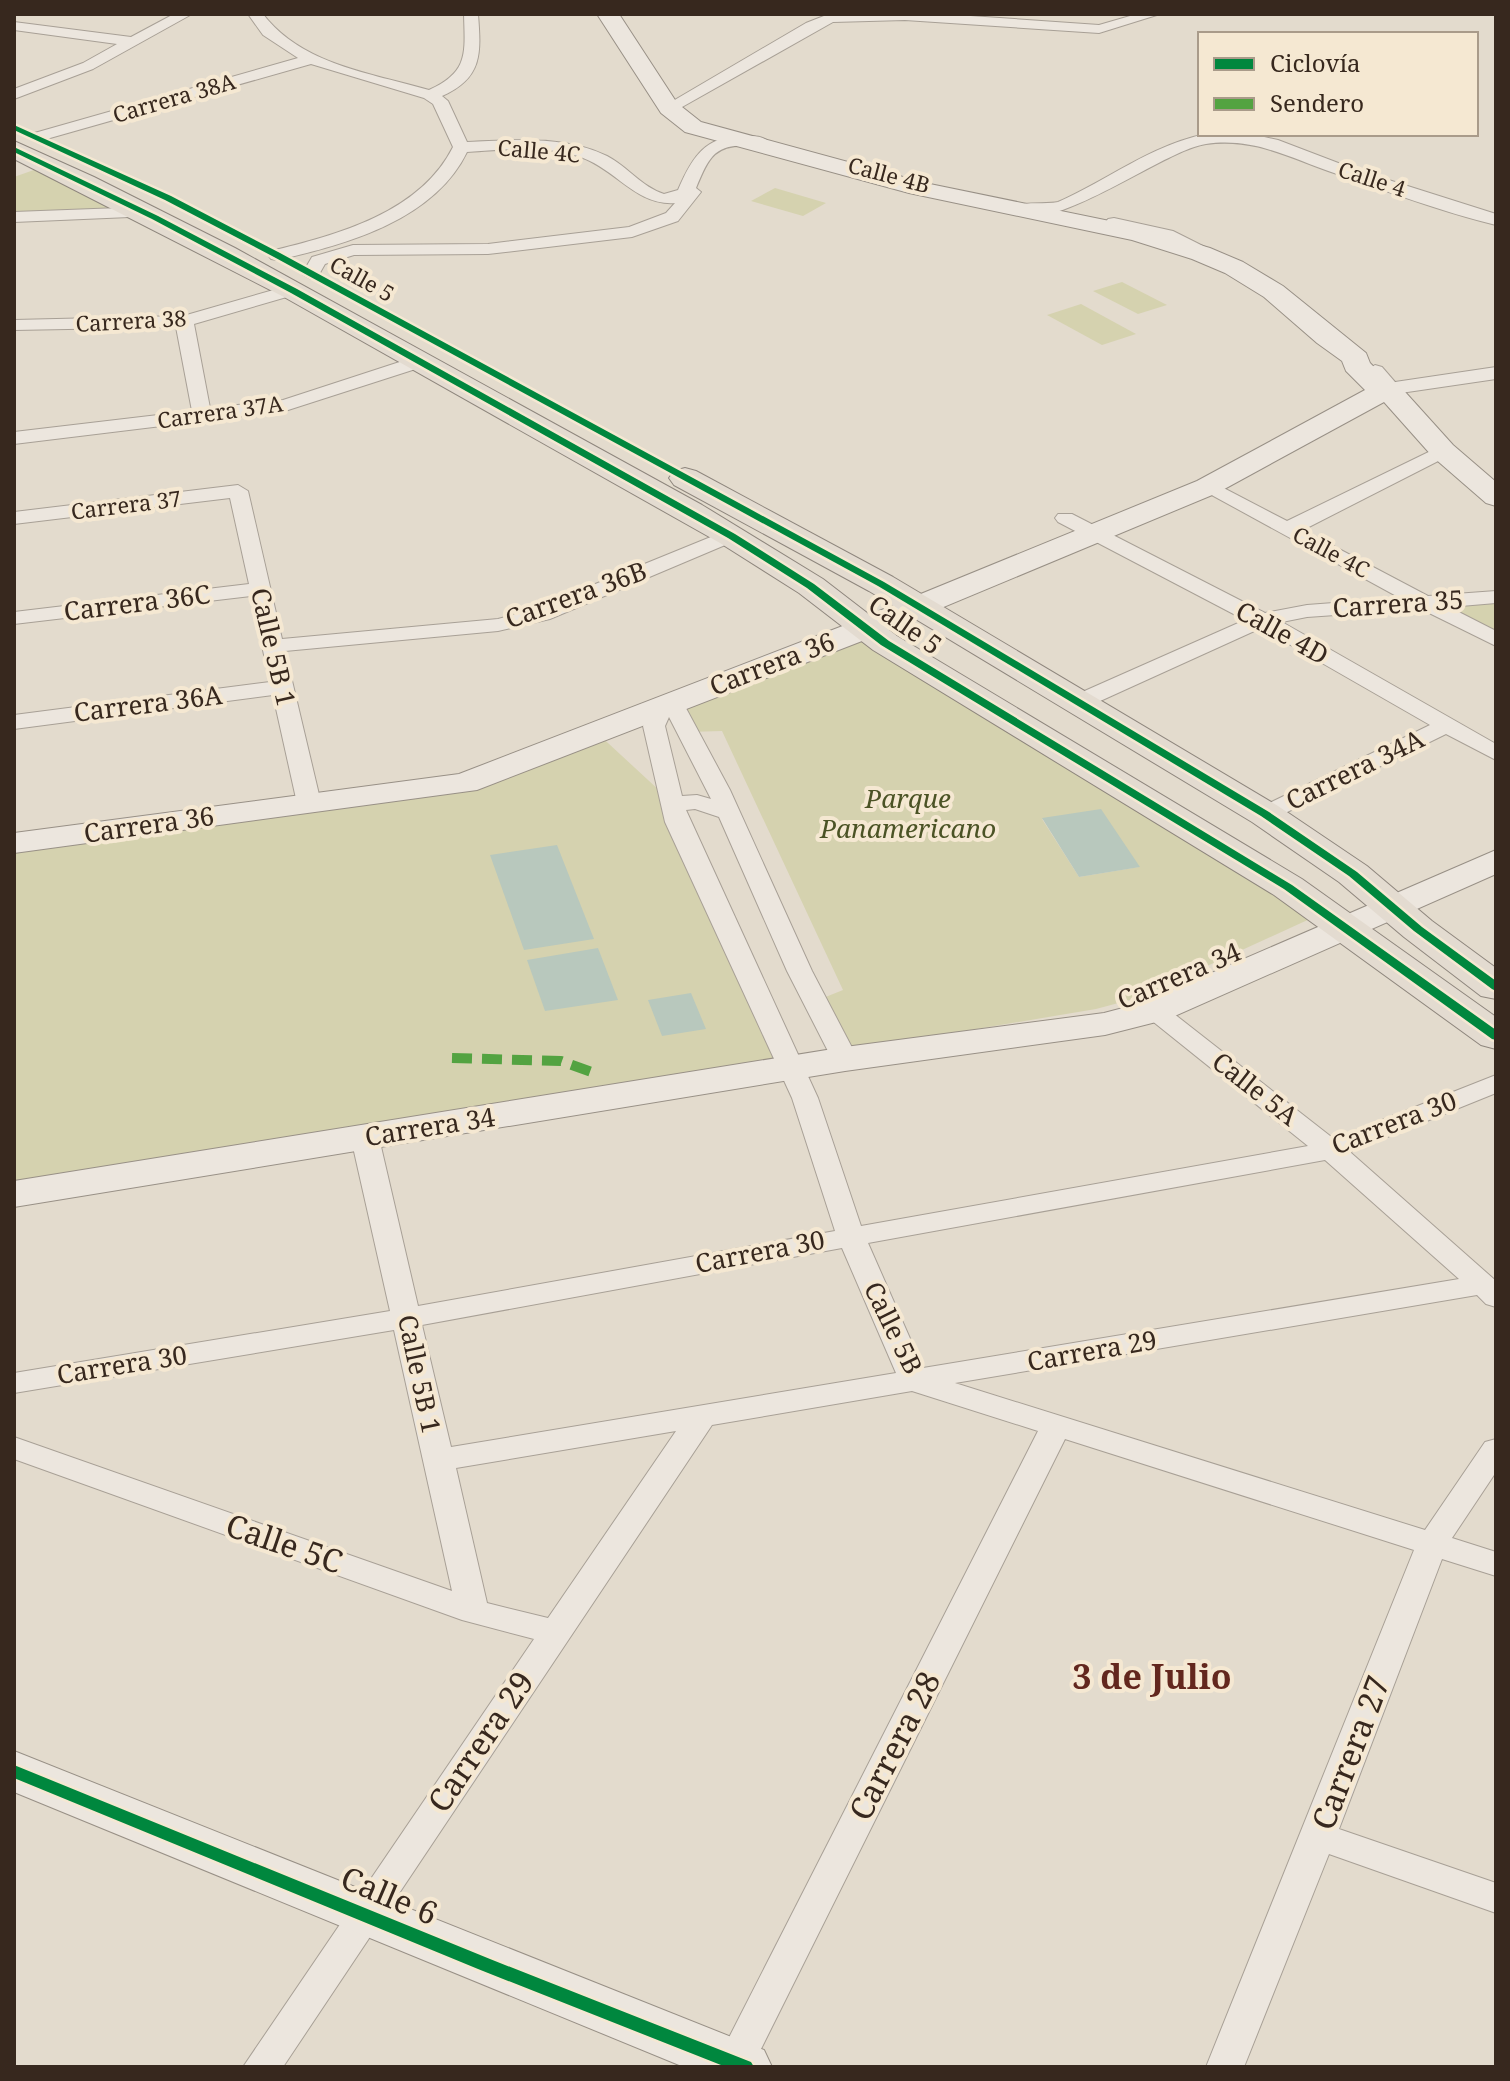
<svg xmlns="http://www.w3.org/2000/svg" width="1510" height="2081" viewBox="0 0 1510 2081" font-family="'Noto Serif',serif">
  <rect width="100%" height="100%" fill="#e3dbcd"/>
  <g fill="#d5d2af" fill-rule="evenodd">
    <path d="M48,165L147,212L14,217V177Z"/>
    <path d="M775,188L826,203L803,216L751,201Z"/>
    <path d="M1122,282L1167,305L1138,314L1093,291Z"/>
    <path d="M1081,304L1136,334L1102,345L1047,315Z"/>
    <path d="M1496,597V640L1425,603Z"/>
    <path d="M867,627L1325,912L1137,998L1096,1009L887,1044L845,1059L813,1002L843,990L722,731L688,732L672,702ZM1042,819L1139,867L1079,877Z"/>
    <path d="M595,731L674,804L792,1069L14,1194V843L465,783Z"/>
  </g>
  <g fill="#b8c8bd">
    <path d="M1101,809L1140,867L1079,877L1042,818Z"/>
    <path d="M557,845L594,939L524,950L490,855Z"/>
    <path d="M598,948L618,1000L545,1011L527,960Z"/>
    <path d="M691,993L706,1029L662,1036L648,1000Z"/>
  </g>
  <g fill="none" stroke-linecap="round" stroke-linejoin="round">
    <g stroke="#a8a096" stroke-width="2">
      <g id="street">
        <path d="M174,14H192L93,69L14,99V89L83,63L117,44L14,30V22L131,37Z"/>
        <path d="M248,14H263C302,65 371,73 429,90C469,72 465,53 464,14H478C481,53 483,78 442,96L448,101L467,142C514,140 564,135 607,156C628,167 642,187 664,194L678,190C692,157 706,134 746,136C755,136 763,136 769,142C763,147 760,147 751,146C715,143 709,157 696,188L701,192L678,221L632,237L488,254L354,255L325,264L317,278L311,279L302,274L312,257L353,245L488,244L629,227L666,213L675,203C637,206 616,170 583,158C547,144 504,150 467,152C434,220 346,245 277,260L271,259L268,255L271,251C337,235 420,213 453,147L433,104L424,98L311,64L43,140L37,142L29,137L31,134L298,58L263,35Z"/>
        <path d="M829,14H941L1099,25L1137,14H1160L1099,33L905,20L833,22L675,111L669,113L661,108L806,23Z"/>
        <path d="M1206,134H1251L1278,140L1354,169L1496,214V225C1442,212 1387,191 1334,173C1290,158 1254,137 1206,144C1162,150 1046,242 1012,209C1022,200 1044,205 1058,202C1108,180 1151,145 1206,134Z"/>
        <path d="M147,207L155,212L153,216L14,222V212Z"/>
        <path d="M1114,218L1173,231L1225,257L1222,261H1210L1162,239L1108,227L1105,223L1108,219Z"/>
        <path d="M291,285L300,290L297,294L194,324L210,408L283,400L421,355L430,361L428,365L285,411L14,444V432L192,411L176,327L14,330V320L183,316Z"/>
        <path d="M1375,365L1382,367L1395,382L1496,367V379L1387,395L1380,393L1366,371Z"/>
        <path d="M1443,445L1450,447L1453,451L1450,455L1303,530L1428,596L1496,591V603L1449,607L1496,631V646L1421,609L1307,617L1282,622L1496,744V760L1446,734L1273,819H1257L1253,814L1257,809L1430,725L1261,628L1087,707H1071L1068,702L1071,697L1245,620L1058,522L1055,518L1058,514H1072L1265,613L1307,605L1400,598L1197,487L1200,483H1214L1287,521Z"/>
        <path d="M238,485L248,491L282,639L498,619L534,609L723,532L730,530L740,536L737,540L550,619L498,631L285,651L321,803L317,808H301L297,803L273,695L14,729V715L270,682L251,596L14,624V612L249,584L230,498L14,524V512Z"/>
        <path d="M672,695L680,697L730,790L812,971L858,1059L854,1065H836L832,1059L787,971L719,817L695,809L686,810L818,1098L861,1226L1308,1146L1146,1016L1142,1011L1146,1006H1164L1334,1139L1496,1075V1093L1350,1152L1496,1281V1307L1486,1304L1477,1295L955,1383L1425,1530L1485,1442L1496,1439V1472L1452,1538L1496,1552V1576L1442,1559L1339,1829L1496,1883V1913L1329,1854L1244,2067H1206L1414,1550L1065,1439L752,2067H714L1038,1431L912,1391L712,1425L283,2067H243L534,1639L462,1620L14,1459V1437L452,1591L394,1330L14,1393V1373L390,1311L351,1138L355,1132L365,1130L375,1132L379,1138L418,1306L835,1231L792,1098L665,822L643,726L654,701ZM669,717L711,799L697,795L682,796L665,726ZM1325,1160L1459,1279L923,1368L868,1243ZM842,1248L896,1373L451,1447L422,1325ZM676,1431L548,1618L487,1603L456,1468Z"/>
      </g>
    </g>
    <g stroke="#989086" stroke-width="2">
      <g id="secondary">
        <path d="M597,14H619L677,103L701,122L925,183L1134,226L1210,248L1243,262L1283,286L1366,353L1370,363L1385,378L1397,383L1453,445L1496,482V506L1486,503L1433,457L1384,402L1217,493L862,641L477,790L14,853V833L459,774L840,627L1197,481L1365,390L1346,371L1342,361L1317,343L1264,297L1225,273L1192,259L1132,240L909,193L685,132L661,113Z"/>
        <path d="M1496,850V874L1168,1019L1105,1035L845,1071L14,1207V1181L845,1047L1104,1013L1142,1003Z"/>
        <path d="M14,1751L764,2050L772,2067H684L14,1792Z"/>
      </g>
    </g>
    <g stroke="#8e867d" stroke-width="2">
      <g id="primary">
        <path d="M14,141L94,177L235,248L702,505L823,579L897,636L1302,879L1496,1017V1049L1481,1045L1274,895L873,650L799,593L720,543L284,297L14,159Z"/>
        <path d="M685,468L696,471L893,577L1278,806L1367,866L1432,921L1496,968V999L1481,996L1404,937L1339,882L1252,822L869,591L674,485L669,478L674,471Z"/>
      </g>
    </g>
    <use href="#street" fill="#ece6de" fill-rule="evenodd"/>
    <use href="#secondary" fill="#ece6de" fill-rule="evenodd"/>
    <use href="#primary" fill="#e3dbd0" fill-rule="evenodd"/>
    <path stroke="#53a341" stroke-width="10" stroke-dasharray="20 10" stroke-linecap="butt" d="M452,1058L561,1061L597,1074"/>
    <g stroke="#f5e8d2" stroke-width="5">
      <g id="cycleway">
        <path d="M14,125L171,196L280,253L884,582L1269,812L1357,872L1422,927L1496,981V991L1492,989L1414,931L1349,876L1261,816L878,586L274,257L165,200L14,130Z"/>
        <path d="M14,147L158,216L297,289L735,534L814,584L889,641L1292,885L1496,1030V1040L1492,1039L1284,889L881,645L807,588L728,538L291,293L152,219L14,152Z"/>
        <path d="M14,1765L490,1959L751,2062L754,2067H726L478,1969L14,1778Z"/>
      </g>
    </g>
    <use href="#cycleway" fill="#00873e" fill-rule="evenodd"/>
  </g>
  <g text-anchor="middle" stroke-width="8" stroke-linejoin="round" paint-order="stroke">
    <g font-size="22" fill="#37281e" stroke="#f5e8d2">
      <text transform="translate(174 98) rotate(-16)" y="8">Carrera 38A</text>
      <text transform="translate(539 151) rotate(5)" y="8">Calle 4C</text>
      <text transform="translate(889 175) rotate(15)" y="8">Calle 4B</text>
      <text transform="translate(1372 179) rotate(18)" y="8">Calle 4</text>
      <text transform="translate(362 279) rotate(29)" y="8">Calle 5</text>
      <text transform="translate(131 321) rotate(-3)" y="8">Carrera 38</text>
      <text transform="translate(220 412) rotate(-8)" y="8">Carrera 37A</text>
      <text transform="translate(126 505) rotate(-7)" y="8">Carrera 37</text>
      <text transform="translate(1331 552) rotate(28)" y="8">Calle 4C</text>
    </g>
    <g font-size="26" fill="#37281e" stroke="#f5e8d2">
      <text transform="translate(576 595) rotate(-20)" y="9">Carrera 36B</text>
      <text transform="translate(137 603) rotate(-7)" y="9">Carrera 36C</text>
      <text transform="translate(1398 604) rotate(-4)" y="9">Carrera 35</text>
      <text transform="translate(905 625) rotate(35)" y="9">Calle 5</text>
      <text transform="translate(1282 633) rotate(29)" y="9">Calle 4D</text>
      <text transform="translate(273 647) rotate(77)" y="9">Calle 5B 1</text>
      <text transform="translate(772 664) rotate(-21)" y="9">Carrera 36</text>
      <text transform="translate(148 704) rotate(-7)" y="9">Carrera 36A</text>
      <text transform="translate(1355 770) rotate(-26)" y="9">Carrera 34A</text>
      <text transform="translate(149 825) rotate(-8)" y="9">Carrera 36</text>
      <text transform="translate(1179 976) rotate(-23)" y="9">Carrera 34</text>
      <text transform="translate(1255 1089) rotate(38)" y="9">Calle 5A</text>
      <text transform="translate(1394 1123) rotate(-21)" y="9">Carrera 30</text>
      <text transform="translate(430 1127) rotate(-9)" y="9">Carrera 34</text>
      <text transform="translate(760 1252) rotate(-11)" y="9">Carrera 30</text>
      <text transform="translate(893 1328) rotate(64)" y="9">Calle 5B</text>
      <text transform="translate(1092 1351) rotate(-10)" y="9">Carrera 29</text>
      <text transform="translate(122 1365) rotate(-9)" y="9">Carrera 30</text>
      <text transform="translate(419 1374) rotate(78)" y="9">Calle 5B 1</text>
    </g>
    <g font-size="26" font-style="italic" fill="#4b5325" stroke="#f5e8d2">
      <text x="908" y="808">Parque<tspan x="908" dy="30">Panamericano</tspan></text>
    </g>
    <g font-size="32" fill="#37281e" stroke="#f5e8d2">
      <text transform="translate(284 1544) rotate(19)" y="11">Calle 5C</text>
      <text transform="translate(481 1742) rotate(-56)" y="11">Carrera 29</text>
      <text transform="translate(895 1746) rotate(-63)" y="11">Carrera 28</text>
      <text transform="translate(1351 1753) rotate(-69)" y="11">Carrera 27</text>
      <text transform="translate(389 1896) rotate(23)" y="11">Calle 6</text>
    </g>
    <g font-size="34" font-weight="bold" fill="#63271e" stroke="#f5e8d2">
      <text x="1152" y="1689">3 de Julio</text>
    </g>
  </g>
  <rect width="1510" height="2081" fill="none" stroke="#37281e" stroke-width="32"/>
  <rect x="1198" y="32" width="280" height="104" fill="#f5e8d2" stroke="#a99b8a" stroke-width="2"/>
  <rect x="1214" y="58" width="40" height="12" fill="#00873e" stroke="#a99b8a" stroke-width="2"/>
  <text x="1270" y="72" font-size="24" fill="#37281e">Ciclovía</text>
  <rect x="1214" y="98" width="40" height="12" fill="#53a341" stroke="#a99b8a" stroke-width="2"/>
  <text x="1270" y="112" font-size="24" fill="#37281e">Sendero</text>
</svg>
